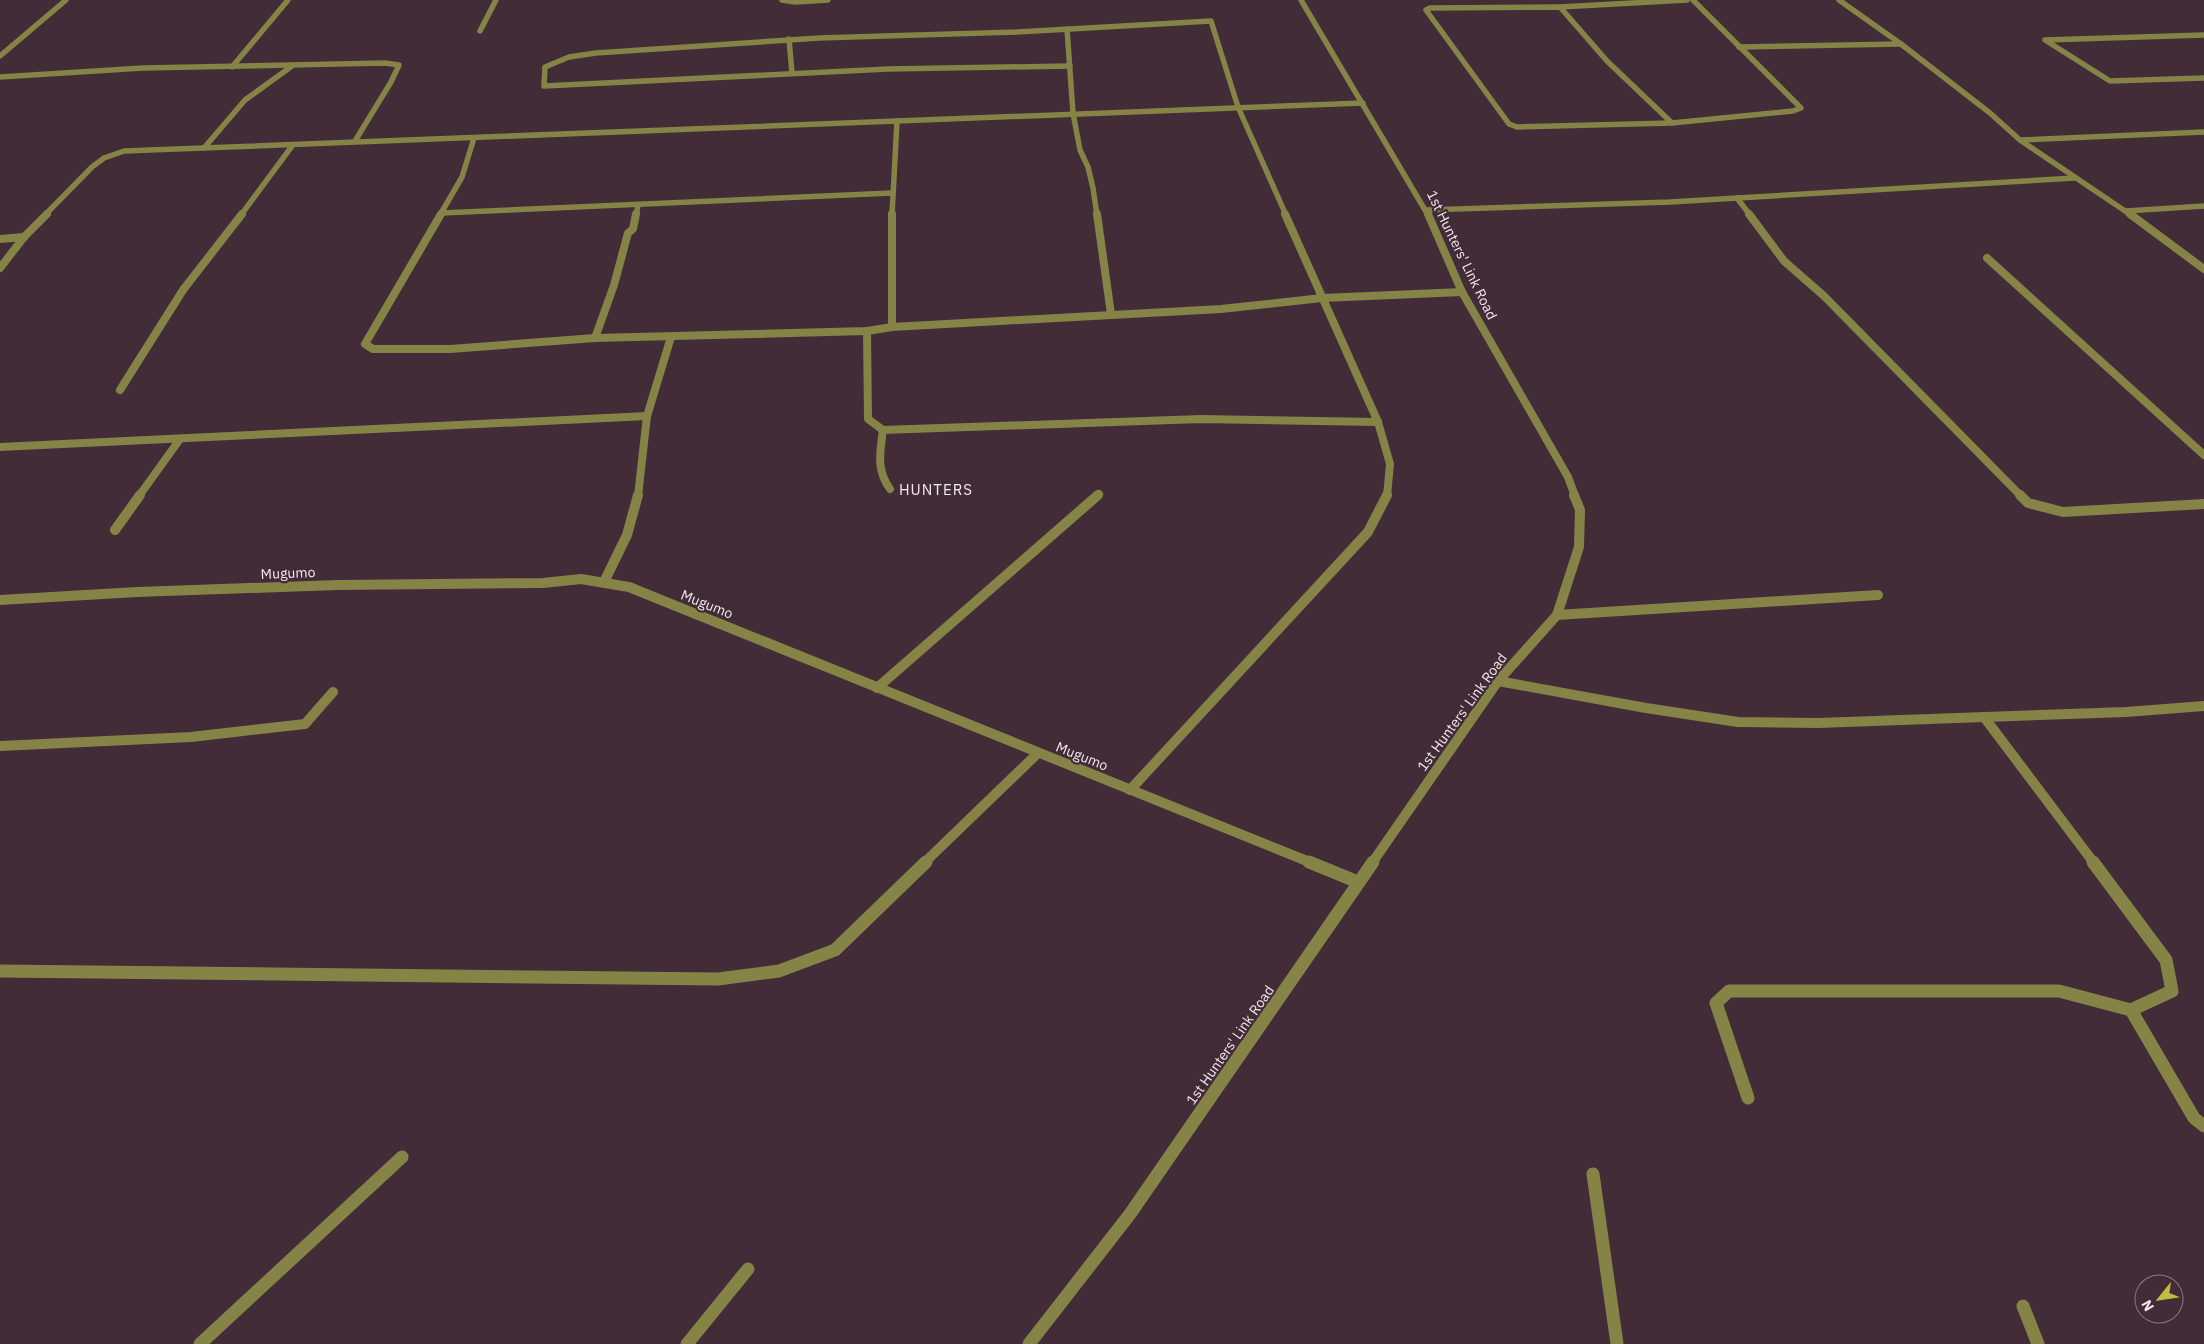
<svg xmlns="http://www.w3.org/2000/svg" width="2204" height="1344" viewBox="0 0 2204 1344" font-family="'IBM Plex Sans',sans-serif">
  <rect width="100%" height="100%" fill="#412c38"/>
  <g fill="none" stroke-linecap="round" stroke-linejoin="round">
    <path stroke="#858346" stroke-width="8" d="M139,496L180,439"/>
    <path stroke="#858346" stroke-width="10" d="M115,530L140,495"/>
    <g stroke="#858346" stroke-width="5.5">
      <path d="M782,0L795,2L828,0"/>
      <path d="M1301,0L1428,215"/>
      <path d="M1839,0L1901,44L1990,113L2020,140L2131,215"/>
      <path d="M1560,7L1687,0"/>
      <path d="M1560,7L1607,61L1672,123L1517,127L1509,124L1426,10L1430,8Z"/>
      <path d="M1067,29L1073,113L1080,150L1088,167L1093,188L1097,215"/>
      <path d="M480,31L496,0"/>
      <path d="M2204,35L2045,40L2110,81L2204,78"/>
      <path d="M789,39L792,73"/>
      <path d="M1739,47L1901,44"/>
      <path d="M0,56L66,0"/>
      <path d="M1070,66L888,69L544,86L545,67L569,57L596,53L819,38L1017,32L1211,21L1238,107L1286,215"/>
      <path d="M232,67L288,0"/>
      <path d="M0,77L143,68L385,63L399,65L391,82L355,141"/>
      <path d="M1672,123L1793,111L1801,108L1693,0"/>
      <path d="M2020,140L2204,132"/>
      <path d="M204,148L245,100L292,66"/>
      <path d="M1737,198L1750,215"/>
      <path d="M1426,210L1670,202L2075,178"/>
      <path d="M2126,211L2204,206"/>
      <path d="M441,213L892,193"/>
      <path d="M45,215L92,167L104,158L124,151L1363,103"/>
      <path d="M241,215L292,146"/>
      <path d="M440,215L462,177L474,138"/>
      <path d="M636,215L638,206"/>
      <path d="M892,215L897,121"/>
    </g>
    <g stroke="#858346" stroke-width="8">
      <path d="M441,214L365,344L373,349H450L595,338L867,331L892,327L1221,309L1322,298L1462,292"/>
      <path d="M892,214V327"/>
      <path d="M1097,214L1111,314"/>
      <path d="M1285,214L1378,422L1390,464L1387,496"/>
      <path d="M1428,214L1462,292L1568,477L1575,496"/>
      <path d="M1749,214L1784,261L1824,296L2021,496"/>
      <path d="M2130,214L2204,269"/>
      <path d="M0,239L24,237"/>
      <path d="M1987,258L2204,455"/>
      <path d="M0,268L24,237L47,214"/>
      <path d="M867,331L868,419L883,430L1201,419L1378,422"/>
      <path d="M595,338L614,285L628,233L633,229L636,214"/>
      <path d="M120,390L183,290L242,214"/>
      <path d="M883,430C880,452 876,470 890,489"/>
      <path d="M0,447L647,416"/>
      <path d="M638,496L647,416L671,337"/>
      <path d="M1097,496L1099,494"/>
    </g>
    <g stroke="#858346" stroke-width="10">
      <path d="M2020,495L2028,503L2063,512L2204,504"/>
      <path d="M604,582L627,535L638,495"/>
      <path d="M0,600L137,592L337,585L543,583L581,579L629,587L1312,863"/>
      <path d="M1557,615L1878,595"/>
      <path d="M1498,681L1646,708L1738,722L1818,723L2126,712L2204,706"/>
      <path d="M877,688L1098,495"/>
      <path d="M1984,717L2094,863"/>
      <path d="M0,746L191,737L305,724L333,692"/>
      <path d="M1130,790L1368,532L1387,495"/>
      <path d="M924,863L1038,753"/>
      <path d="M1372,863L1498,681L1557,615L1579,547L1580,510L1574,495"/>
    </g>
    <g stroke="#858346" stroke-width="13">
      <path d="M1309,862L1358,882"/>
      <path d="M2093,862L2166,960L2172,991L2131,1010L2194,1118L2204,1126"/>
      <path d="M0,971L718,979L779,971L835,950L926,862"/>
      <path d="M1748,1098L1716,1003L1729,991H2059L2131,1010"/>
      <path d="M1593,1174L1617,1344"/>
      <path d="M2023,1306L2038,1344"/>
      <path d="M200,1344L402,1157"/>
      <path d="M687,1344L748,1269"/>
      <path d="M1029,1344L1130,1214L1373,862"/>
    </g>
  </g>
  <g text-anchor="middle" stroke-width="4.5" stroke-linejoin="round" paint-order="stroke">
    <g font-size="14" fill="#f6e8ef" stroke="#412c38">
      <text transform="translate(1462 255) rotate(64)" y="5">1st Hunters' Link Road</text>
      <text transform="translate(288 573) rotate(-2)" y="5">Mugumo</text>
      <text transform="translate(707 604) rotate(22)" y="5">Mugumo</text>
      <text transform="translate(1462 712) rotate(-54)" y="5">1st Hunters' Link Road</text>
      <text transform="translate(1082 756) rotate(22)" y="5">Mugumo</text>
      <text transform="translate(1230 1045) rotate(-55)" y="5">1st Hunters' Link Road</text>
    </g>
    <g font-size="15" letter-spacing="1" fill="#f6e8ef" stroke="#412c38">
      <text x="936" y="495">HUNTERS</text>
    </g>
  </g>
  <g transform="translate(2159 1299) rotate(240)"><circle r="24" fill="#412c38" stroke="#897781"/>
  <path d="M0-4L9 19L0 12L-9 19Z" fill="#c3bd3f"/>
  <text y="-8" font-size="14" font-weight="bold" text-anchor="middle" fill="#f6e8ef">N</text>
  </g>
</svg>
